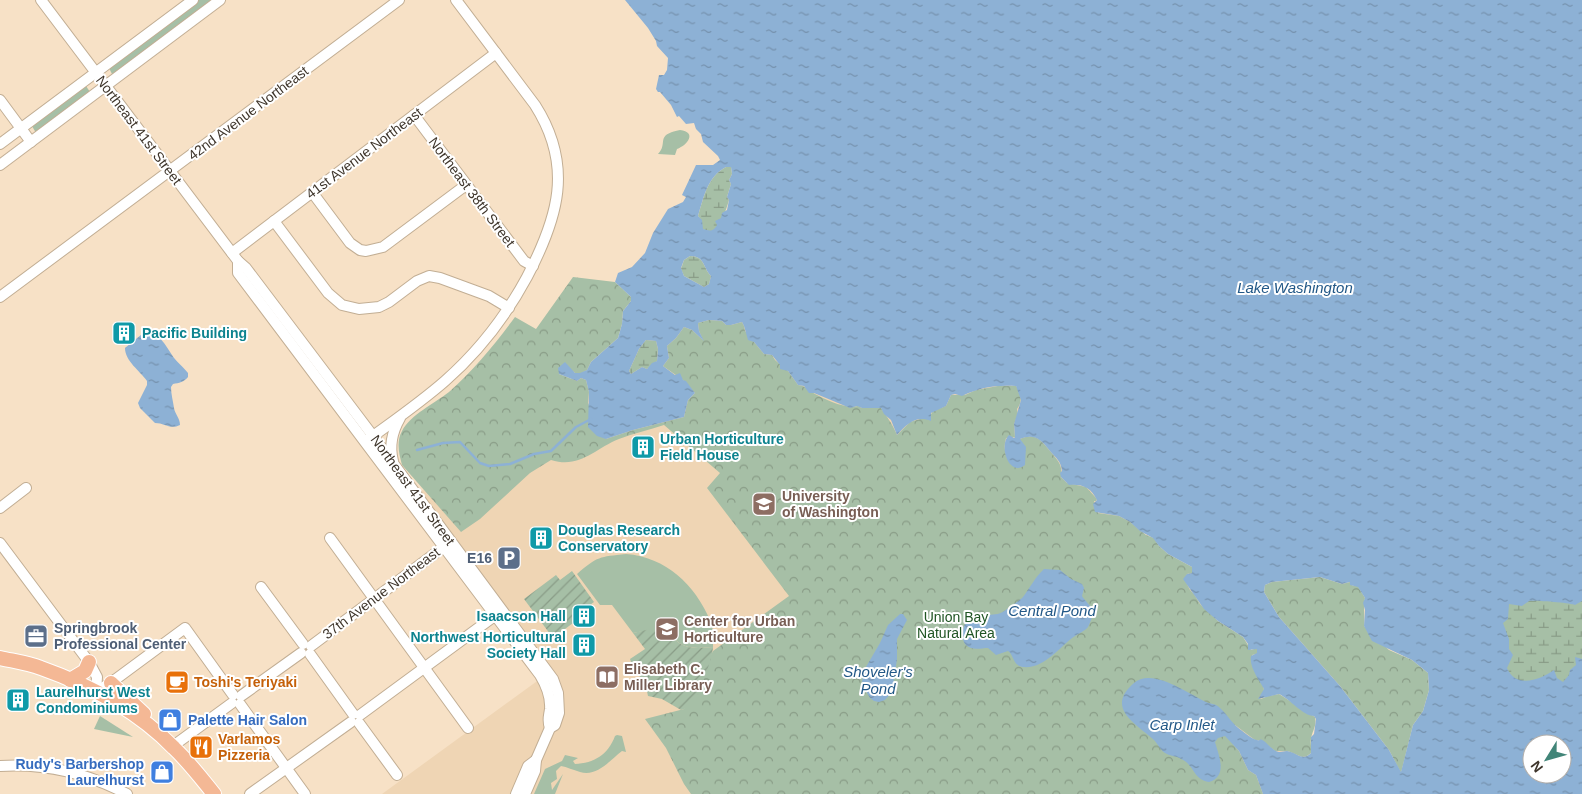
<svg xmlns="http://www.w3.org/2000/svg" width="1582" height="794" viewBox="0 0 1582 794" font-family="Helvetica,sans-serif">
  <defs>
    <pattern id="wetland-marsh" width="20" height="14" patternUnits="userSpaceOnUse" patternTransform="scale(1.25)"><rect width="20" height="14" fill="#a6bfa6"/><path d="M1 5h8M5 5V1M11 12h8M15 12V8" fill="none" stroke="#899c87"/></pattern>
    <pattern id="park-crowns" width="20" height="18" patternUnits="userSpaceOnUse" patternTransform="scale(1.25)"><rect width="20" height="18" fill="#a6bfa6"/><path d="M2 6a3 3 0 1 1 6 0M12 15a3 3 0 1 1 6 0" fill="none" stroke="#899c87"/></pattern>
    <pattern id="garden-furrows" width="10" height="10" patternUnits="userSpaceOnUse" patternTransform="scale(1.25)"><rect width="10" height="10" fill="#a6bfa6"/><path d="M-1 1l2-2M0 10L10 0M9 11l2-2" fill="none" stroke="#899c87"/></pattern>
    <pattern id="water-ripples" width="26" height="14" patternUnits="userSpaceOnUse" patternTransform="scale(1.25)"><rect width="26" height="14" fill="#8db1d5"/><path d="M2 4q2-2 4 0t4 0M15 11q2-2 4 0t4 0" fill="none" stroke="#7591ad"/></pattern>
  </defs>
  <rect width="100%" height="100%" fill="#f7e1c6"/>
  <path fill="#efd5b4" d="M770,229L986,355L1120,516L1128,520L1175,560L1324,794H382L551,671L420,492Z"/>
  <g fill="#a6bfa6">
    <path d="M199,0H214L117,73L112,74L110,70V66Z"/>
    <path d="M86,86L90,92L36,133L32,126Z"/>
    <path d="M680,130C697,132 688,145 677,149L675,155L658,154C669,143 654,135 680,130Z"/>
    <path d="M626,554C666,557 695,585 710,620C714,628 713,638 713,647C701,648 686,650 677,641C673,637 671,631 667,627L633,633L612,605H600L577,574C598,556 599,557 626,554Z"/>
    <path d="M100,716L133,737L94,729Z"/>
    <path d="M617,735L622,736L626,752L622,751C609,761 597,777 580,772C573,770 567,767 561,766L556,771L557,779L551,783L552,790L563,774L555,794H534L545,769L562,761L565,755L578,758L573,761L575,764C594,763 608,755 615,736Z"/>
  </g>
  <g fill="url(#wetland-marsh)">
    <path d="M726,167H731L732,174L729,180L731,184L727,197L729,200C727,208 721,224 714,230C711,233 706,230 702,229V221L698,216C704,197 707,177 726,167Z"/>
    <path d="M690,256C705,256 703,268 711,276L709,284L704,287L684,276L681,269L684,260Z"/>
    <path d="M646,340L656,341L658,349L657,361L647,369L642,367L631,374L629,371L639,349Z"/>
    <path d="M1582,594V671L1556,689L1509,682L1498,608L1505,600Z"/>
  </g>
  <g fill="url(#park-crowns)">
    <path d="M573,277L615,282L631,297V301L623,311L622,324L618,338L591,362L587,370L580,374L575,373L571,370L559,374L577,381L581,378L586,380L589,392L588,403L606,439L633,430L684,417L688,400L695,393L683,380L663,366L669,358L667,346L676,338L684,327L692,330L703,340L699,331L698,323L709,320L722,321L726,325H731L742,322L744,326L745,331L764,354L772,355L775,360L788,371L798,385C806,386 808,390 815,394C827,400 844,409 858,406L862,408H881C887,417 892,423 897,435L910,422L930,416L933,411L946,406L951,395H965L976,390L998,386H1016C1021,393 1023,402 1017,409L1018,414L1014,424L1015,437L1006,438C1003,448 1005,457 1012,465L1020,439C1037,432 1041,441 1051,452C1058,461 1063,465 1061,477L1067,483L1086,487L1097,499L1096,501H1094L1098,513L1119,516L1130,522L1146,535L1154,538L1159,546L1168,554L1192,567V573L1187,574L1186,582L1190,590L1194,594L1200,604L1218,621L1243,637L1251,650L1257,648V654L1252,655L1264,689L1263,693L1259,697L1261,699L1268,696L1279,694L1315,717C1317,726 1312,731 1311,739C1310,744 1312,748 1311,753L1307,756L1302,757L1288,751H1275L1261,740H1255L1235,725L1233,744L1239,751L1248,770L1256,775L1263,794H691L684,784L666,748L645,719L684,709L713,651L789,596L707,488L720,473L664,425C649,430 634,433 619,439C594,449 580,469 551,460L530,473L480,519L461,532L402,465C399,454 396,442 402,431C410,415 435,403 449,392C474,370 495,344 515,317L536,329Z"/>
    <path d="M1320,577L1342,584L1350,582L1353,586H1358L1365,598C1363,606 1365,617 1364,626L1389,650L1412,660L1428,673L1429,690L1423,711L1413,725L1401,773L1389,750L1340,686L1279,617L1264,592L1265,585L1272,582Z"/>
  </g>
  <g fill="url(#garden-furrows)">
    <path d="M572,571L594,602L575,616L577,620L553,638L524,599L556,575L560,580Z"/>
    <path d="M664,626C671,629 672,636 677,641C686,650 701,648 713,647C713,656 700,693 694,701C690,705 686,709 681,710L662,699L648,696L646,687L631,662L630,659L645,649L633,633Z"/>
  </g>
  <g fill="url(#water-ripples)" fill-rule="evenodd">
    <path d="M625,0H1582V601L1575,605C1571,603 1535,600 1529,601C1528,602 1523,605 1522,606L1509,604L1508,619L1503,623L1509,639V649L1513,655L1507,668C1516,689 1540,680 1554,670L1557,678L1563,682L1569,675L1570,670L1576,665L1575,657L1582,659V794H1263L1256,775L1248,770L1239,751L1225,736L1218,738L1215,742C1219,756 1228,776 1209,782C1192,779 1195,765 1181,759C1177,756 1171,756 1167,754C1160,751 1159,745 1154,740C1135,723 1105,708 1134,683C1152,667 1189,694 1206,702C1211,704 1217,704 1220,708C1228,715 1232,724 1241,730C1245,733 1252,739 1257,740C1263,741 1258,737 1264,741C1269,745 1273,751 1279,752C1282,752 1284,751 1287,751C1296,752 1302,762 1311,753V737L1314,734L1316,719L1314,716C1303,716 1290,699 1279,694L1258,699L1264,689C1259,680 1249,667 1251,656L1257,653V649L1248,650V644L1243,637L1218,621L1204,609L1183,579L1187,574L1192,573V567L1168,554L1159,546L1153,538L1140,531L1130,522L1119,516L1095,512L1093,504L1097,500C1091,488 1083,484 1069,485L1061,477L1060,473L1062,471C1061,461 1056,458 1050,451C1041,440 1035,433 1020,439L1026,447L1025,465C1009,478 998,445 1009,435L1014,438L1015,437L1014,424L1021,400L1016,386C995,385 981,387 962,396L955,394L951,395L946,406L931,413V421C916,415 907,424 897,435L891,420L884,414L881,408H862L857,406L850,408L814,393H809L804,386L798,385L788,371L780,369V365L772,355L764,354L754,342L748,340L744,326L742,322L731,325H726L722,321L709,320L698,323L699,331L704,341L692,330L684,327L676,338L667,346L669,358L663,366L675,375L680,373L683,380L686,381L695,393L688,400L684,417L633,430L606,439L597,436L588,427L589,392L586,380L581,378L577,381L559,374L558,368L565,362L575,373H580L587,370L591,362L618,338L622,324L623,311L631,301V297L615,282L618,273L632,267L645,253L653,233L668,209L683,202L686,197L682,195L696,165H713L720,160L718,156L703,142L701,134L696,129L694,123L686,124L679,116L677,117L671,105L660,92H658L656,89L659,75H664L667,70L668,58L657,46L656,41L648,28ZM726,167H731L732,174L729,180L731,184L727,197L729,200L727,210L722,213L721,218L715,221L717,225C713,232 710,231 703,229L702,220L698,216C704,197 707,177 726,167ZM690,256C705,256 703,268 711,276L709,284L704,287L684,276L681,268L684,260ZM646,340L656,341L658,349L657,361L652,363L647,369L642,367L631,374L629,371L639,349ZM1320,577L1342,584L1350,582V585L1358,587L1365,598L1363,603L1365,610L1364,626L1372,641L1412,660L1428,673L1429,690L1423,711L1413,725L1401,772L1389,750L1340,686L1279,617L1264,592L1265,585L1272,582ZM1532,744H1562V774H1532Z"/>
    <path d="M147,330C160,335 165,344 172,355C174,359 185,369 188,373V377C184,382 179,383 173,384L171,387C171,394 173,401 174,408C175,414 180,418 180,425C170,430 165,423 155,423L140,408L138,403L147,385V381C140,371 125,361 125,348Z"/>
    <path d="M1044,569L1060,570L1071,579L1082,584L1084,588L1082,596C1085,601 1092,606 1092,612C1093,617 1090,623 1088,627C1085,631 1079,633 1075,636C1059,647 1045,669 1023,667C1013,666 1014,655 1008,651L996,655L988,648C981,648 972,651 966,645C963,642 963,639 963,634C962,626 969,615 978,615C990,614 997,617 1007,609C1012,605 1019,601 1023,597C1030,588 1035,577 1044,569Z"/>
    <path d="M900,614H903L907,620L897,639V659L892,692L885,700L879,702L874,701L870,698L862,684L863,672L880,643L888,625Z"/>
  </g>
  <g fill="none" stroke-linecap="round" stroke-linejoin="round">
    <path stroke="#8db1d5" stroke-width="2.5" d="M417,450L443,443L460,442L480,463L489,466L510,464L534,454L551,451L576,427L591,419"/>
    <g stroke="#c2ae94" stroke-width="12">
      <g id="minor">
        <path d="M41,0L238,261L246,268L373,436L553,679L558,693L559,713L555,725L550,728L536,760L535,771L525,794"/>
        <path d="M0,100L31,142"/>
        <path d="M414,115L524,261L533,266"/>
        <path d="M0,144L193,0"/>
        <path d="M0,165L220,0"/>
        <path d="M312,192L350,243L360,250L366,251L383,247L466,185"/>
        <path d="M274,221L328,293L342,305L359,309L379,307L389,302L417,281L429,276L440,278L489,296L509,308"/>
        <path d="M232,253L496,53"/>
        <path d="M238,261V273L540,675C546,685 551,697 550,709C549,717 547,720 550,728"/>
        <path d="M0,297L399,0"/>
        <path d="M369,439C395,420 421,402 445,381C478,352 506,316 527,277C558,218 574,166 535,105L456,0"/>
        <path d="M393,461C389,446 392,432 400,418"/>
        <path d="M0,508L26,488"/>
        <path d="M330,538L468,728"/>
        <path d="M0,543L89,662L97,677L96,692"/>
        <path d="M261,587L303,644"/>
        <path d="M311,646L449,543"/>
        <path d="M310,654L353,714"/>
        <path d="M96,692L116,679L185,628L233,695"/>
        <path d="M241,696L301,653"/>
        <path d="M240,704L305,794"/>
        <path d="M360,715L500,612"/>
        <path d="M359,723L397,775"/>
        <path d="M173,746L232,703"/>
        <path d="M0,766C45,763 87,773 127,794"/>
        <path d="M250,794L351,722"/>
        <path d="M516,794L528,766L536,760"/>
      </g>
    </g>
    <g stroke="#fff" stroke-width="16">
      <g id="major">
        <path d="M0,658C13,661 28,663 41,668C89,685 138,711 174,748C189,762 201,778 214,794"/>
        <path d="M70,680L85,671L89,662"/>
        <path d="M111,683L144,714"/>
      </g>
    </g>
    <use href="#minor" stroke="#fff" stroke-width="10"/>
    <use href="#major" stroke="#f4b895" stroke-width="14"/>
  </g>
  <defs>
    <g id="building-square" transform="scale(1.25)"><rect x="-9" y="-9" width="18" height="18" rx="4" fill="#0f9aa8" stroke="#fff"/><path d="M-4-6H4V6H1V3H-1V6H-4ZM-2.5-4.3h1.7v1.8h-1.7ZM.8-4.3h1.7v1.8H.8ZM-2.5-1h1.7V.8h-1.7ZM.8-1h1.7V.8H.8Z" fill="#fff"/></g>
    <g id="university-square" transform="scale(1.25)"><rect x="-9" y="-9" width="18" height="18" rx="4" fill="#8d6e63" stroke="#fff"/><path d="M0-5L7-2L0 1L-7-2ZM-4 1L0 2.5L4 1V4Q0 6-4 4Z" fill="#fff"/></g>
    <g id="parking-square" transform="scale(1.25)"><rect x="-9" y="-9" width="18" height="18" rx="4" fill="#5c6f8a" stroke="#fff"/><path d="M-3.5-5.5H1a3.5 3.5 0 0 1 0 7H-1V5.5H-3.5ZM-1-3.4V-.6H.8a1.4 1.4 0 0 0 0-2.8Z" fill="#fff"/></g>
    <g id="office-square" transform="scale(1.25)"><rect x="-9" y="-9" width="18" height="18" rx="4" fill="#5c6f8a" stroke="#fff"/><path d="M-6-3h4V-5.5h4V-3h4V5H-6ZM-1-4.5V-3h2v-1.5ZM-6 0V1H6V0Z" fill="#fff"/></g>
    <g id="library-square" transform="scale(1.25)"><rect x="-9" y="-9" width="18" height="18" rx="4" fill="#8d6e63" stroke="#fff"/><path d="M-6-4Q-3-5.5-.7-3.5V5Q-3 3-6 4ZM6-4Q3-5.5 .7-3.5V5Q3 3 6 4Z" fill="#fff"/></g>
    <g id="cafe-square" transform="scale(1.25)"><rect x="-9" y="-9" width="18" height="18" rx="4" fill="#e8710a" stroke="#fff"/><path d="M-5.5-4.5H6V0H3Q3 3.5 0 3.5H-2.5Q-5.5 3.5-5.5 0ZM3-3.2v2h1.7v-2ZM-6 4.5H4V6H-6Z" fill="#fff"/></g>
    <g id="shop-square" transform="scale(1.25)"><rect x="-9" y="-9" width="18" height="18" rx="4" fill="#3f7fe0" stroke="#fff"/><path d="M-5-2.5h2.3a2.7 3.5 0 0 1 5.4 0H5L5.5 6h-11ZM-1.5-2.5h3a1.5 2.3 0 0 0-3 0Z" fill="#fff"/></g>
    <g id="restaurant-square" transform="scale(1.25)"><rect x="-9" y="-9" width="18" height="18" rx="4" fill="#e8710a" stroke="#fff"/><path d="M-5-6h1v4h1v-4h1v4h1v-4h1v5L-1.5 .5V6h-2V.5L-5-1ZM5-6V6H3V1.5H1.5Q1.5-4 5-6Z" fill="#fff"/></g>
  </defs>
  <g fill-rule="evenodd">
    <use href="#building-square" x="124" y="333"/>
    <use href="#building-square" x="643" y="447"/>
    <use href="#university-square" x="764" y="504"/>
    <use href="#building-square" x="541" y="538"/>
    <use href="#parking-square" x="509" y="558"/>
    <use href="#building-square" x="584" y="616"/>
    <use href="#university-square" x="667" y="629"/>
    <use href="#office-square" x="36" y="636"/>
    <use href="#building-square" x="584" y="645"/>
    <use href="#library-square" x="607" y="677"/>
    <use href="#cafe-square" x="177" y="682"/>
    <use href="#building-square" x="18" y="700"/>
    <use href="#shop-square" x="170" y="720"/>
    <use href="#restaurant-square" x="201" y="747"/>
    <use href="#shop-square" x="162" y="772"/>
  </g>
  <g text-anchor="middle" stroke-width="4" stroke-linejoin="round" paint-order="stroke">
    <g font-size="14" fill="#3e352b" stroke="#fff">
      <text transform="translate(248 113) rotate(-37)" y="5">42nd Avenue Northeast</text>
      <text transform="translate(139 130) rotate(53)" y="5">Northeast 41st Street</text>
      <text transform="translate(364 153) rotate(-37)" y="5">41st Avenue Northeast</text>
      <text transform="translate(472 192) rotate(53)" y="5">Northeast 38th Street</text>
      <text transform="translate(413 490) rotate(54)" y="5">Northeast 41st Street</text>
      <text transform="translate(381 593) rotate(-37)" y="5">37th Avenue Northeast</text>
    </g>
    <g font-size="14" font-weight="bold" fill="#0d838f" stroke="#fff" text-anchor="start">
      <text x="142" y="338">Pacific Building</text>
      <text x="660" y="444">Urban Horticulture<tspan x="660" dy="16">Field House</tspan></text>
      <text x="558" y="535">Douglas Research<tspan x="558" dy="16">Conservatory</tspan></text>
      <text x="566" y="621" text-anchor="end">Isaacson Hall</text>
      <text x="566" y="642" text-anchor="end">Northwest Horticultural<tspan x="566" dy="16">Society Hall</tspan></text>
      <text x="36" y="697">Laurelhurst West<tspan x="36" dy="16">Condominiums</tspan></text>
    </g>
    <g font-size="14" font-weight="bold" fill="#785e54" stroke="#fff" text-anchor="start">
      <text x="782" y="501">University<tspan x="782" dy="16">of Washington</tspan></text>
      <text x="684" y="626">Center for Urban<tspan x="684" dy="16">Horticulture</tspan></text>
      <text x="624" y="674">Elisabeth C.<tspan x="624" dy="16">Miller Library</tspan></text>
    </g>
    <g font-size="14" font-weight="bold" fill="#4e5e75" stroke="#fff" text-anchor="end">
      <text x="492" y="563">E16</text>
      <text x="54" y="633" text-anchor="start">Springbrook<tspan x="54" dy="16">Professional Center</tspan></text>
    </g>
    <g font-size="14" fill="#1f5423" stroke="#fff">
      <text x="956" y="622">Union Bay<tspan x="956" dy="16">Natural Area</tspan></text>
    </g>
    <g font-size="14" font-weight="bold" fill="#c56008" stroke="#fff" text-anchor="start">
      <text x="194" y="687">Toshi's Teriyaki</text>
      <text x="218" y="744">Varlamos<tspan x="218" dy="16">Pizzeria</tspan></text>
    </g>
    <g font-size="14" font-weight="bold" fill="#366cbe" stroke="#fff" text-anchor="start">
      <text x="188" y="725">Palette Hair Salon</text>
      <text x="144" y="769" text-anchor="end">Rudy's Barbershop<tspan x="144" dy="16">Laurelhurst</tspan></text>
    </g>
    <g font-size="15" font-style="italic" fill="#225887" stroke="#fff">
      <text x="1295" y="293">Lake Washington</text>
      <text x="1052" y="616">Central Pond</text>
      <text x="878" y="677">Shoveler's<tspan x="878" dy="17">Pond</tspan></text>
      <text x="1182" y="730">Carp Inlet</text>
    </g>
  </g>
  <g transform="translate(1547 759) rotate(233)"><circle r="24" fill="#ffffff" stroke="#b2aeaa"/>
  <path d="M0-4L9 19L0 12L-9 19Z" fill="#418578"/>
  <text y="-8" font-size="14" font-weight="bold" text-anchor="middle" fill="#3e352b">N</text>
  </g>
</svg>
